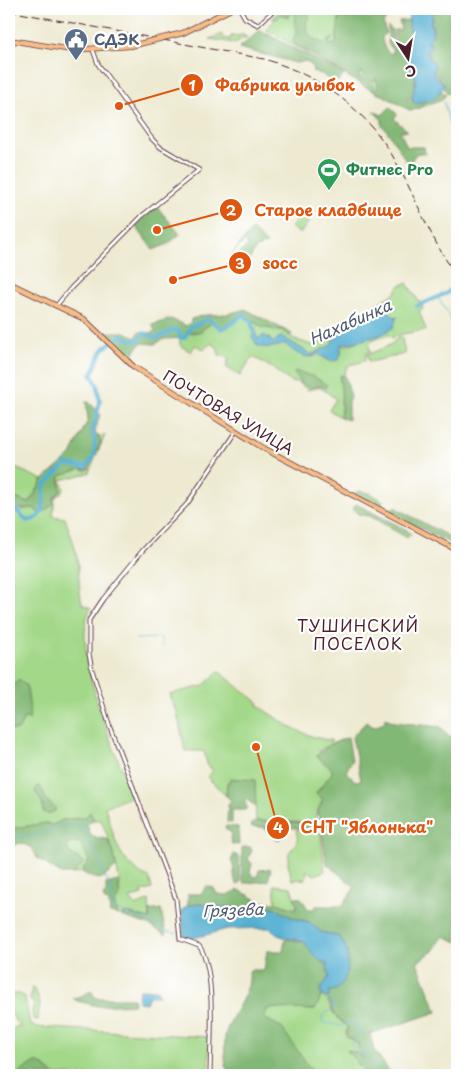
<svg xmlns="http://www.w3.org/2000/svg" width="466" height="1084" viewBox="0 0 466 1084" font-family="'Playpen Sans',sans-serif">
  <rect width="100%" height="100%" fill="#fff"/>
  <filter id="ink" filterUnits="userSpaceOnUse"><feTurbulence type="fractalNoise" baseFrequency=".02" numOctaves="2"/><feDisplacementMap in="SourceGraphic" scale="10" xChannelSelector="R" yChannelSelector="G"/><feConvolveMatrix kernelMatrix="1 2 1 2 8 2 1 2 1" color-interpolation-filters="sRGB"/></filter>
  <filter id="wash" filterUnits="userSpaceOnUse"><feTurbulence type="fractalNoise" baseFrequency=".0096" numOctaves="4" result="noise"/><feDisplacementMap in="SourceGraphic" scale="20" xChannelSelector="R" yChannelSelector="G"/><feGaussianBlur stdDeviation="1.12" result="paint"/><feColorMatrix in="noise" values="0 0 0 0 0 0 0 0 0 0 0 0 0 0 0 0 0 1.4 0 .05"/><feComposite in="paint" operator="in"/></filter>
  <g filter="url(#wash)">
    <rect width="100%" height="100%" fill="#eeead2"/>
    <g fill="#a3d888" stroke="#767c5a">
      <path d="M285,9H379L380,95L266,29Z"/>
      <path d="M222,34L223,38L231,39V36L243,35L247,37L234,43L210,39Z"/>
      <path d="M300,212L310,220L300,234L291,227L296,222L293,220Z"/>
      <path d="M407,283L419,302H421L423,309L419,311L426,330L403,334L392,338L389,335L372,340L369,345L370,352L366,354L365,361L349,365L344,373L345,377L342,375L339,378L342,388L340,417L329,410L336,399L320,387L308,390L295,381L293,383C277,373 269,364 252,357L240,376L226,367L229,358L219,355L217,347L211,343L204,349L195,345L191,352L180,345V338H184L188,333H195L214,322L224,328L243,314L263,328L282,330L296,340L312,345L333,339L331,345L309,355L283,337L274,344L268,337L258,339L253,331L256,345C266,349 275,347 285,344L303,355L314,357L318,354L330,361L338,360L341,354V345L345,346L388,331L397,316L394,317L388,310L352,323L374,305L394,294L400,285Z"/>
      <path d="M398,338H402L405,354L369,362L367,355L390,345Z"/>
      <path d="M105,435L89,473L61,480L64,490L55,498L53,516L65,518C70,533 77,550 78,565C79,580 79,589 82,604L91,608C68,647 117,757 133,796L105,807C113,829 115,853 133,867C139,872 141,877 149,877L152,889L142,892L143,895L130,898L136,906L149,900L150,920L127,913L118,915L114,903L120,884L113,850L101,820H94L90,813L86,817L63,820L52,826L46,823L9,829V728L11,730H18L25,717L29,719L27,689L16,683L9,685V613L12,608L9,604V584L10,586L12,582L9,568V512L33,508L39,513C52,512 50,498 60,492V476L80,469L86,471L101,442L98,436Z"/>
      <path d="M9,465L43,480L29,503L9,496Z"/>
      <path d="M218,671L259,703L258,706C281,721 304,738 331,740V744L319,751L332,769V773L316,793L323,799L313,823L256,821L255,780L227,783L226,796L207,777L213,771L207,764L204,751H185L176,707L174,708L170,694L203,686Z"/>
      <path d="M315,824L320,828L325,871L315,875L306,870L307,876L306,879L292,880L288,863L289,853L298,840L296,830Z"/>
      <path d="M80,842L89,860L82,872L73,874L84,863L68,851L67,845Z"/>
      <path d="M274,885L291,887L297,906L295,909L276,903Z"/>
      <path d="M32,987L35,988L40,1003L38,1020L33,1019L32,1012L34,1004L30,1000Z"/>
      <path d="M9,994H20L25,997L30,1024L35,1027L209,1037V1075H54L43,1065L27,1068L19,1075H9V1034L15,1027H21L15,1021L13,1015H9Z"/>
      <path d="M322,995C330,1002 330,1008 335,1016C339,1021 344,1022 348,1027L345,1034L359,1046V1053L365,1058L363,1059L355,1052L348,1050L367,1075H315L298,1053L264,1019L268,1008L315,1010Z"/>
    </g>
    <g fill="#82b874" stroke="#666c50">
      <path d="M280,9H309V18L306,23L309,35L323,43L334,38L328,43L333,45L336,43L340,9H382L380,11L385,15V21L383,22L386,33L382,37C382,43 385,51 391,54L393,51L388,43V26L392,30L394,42H396L394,30H401L399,21L408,20L411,28L406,40L410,46L405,45V49C417,64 416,80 413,99L409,98L408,101L418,102L440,89L446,95L442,99L411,111L377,92L378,84L376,79L373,82L366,79L361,71L358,76L375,87V92L322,61L317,56L296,46L293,41L297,29L294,22L296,13L293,11L288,17L281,15L277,19H272Z"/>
      <path d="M433,9H457V87L448,94L443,87L445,84L434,73L428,57L430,54L426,52L429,46L427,40L434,31L431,23Z"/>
      <path d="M260,30L344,75L339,81L333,80L332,84L322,74L313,72L312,66L306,61L296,63L239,48Z"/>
      <path d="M390,107L397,114L394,119L408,131H400L407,147H424L425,154L417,153L412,159V170C406,162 388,129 382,126V120L373,111L382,115Z"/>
      <path d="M157,207L180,234L168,244L153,250L135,225Z"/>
      <path d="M252,230L267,244L265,245L261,244L260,247L256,248L248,262H241L236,256L247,246V243L245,241L232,254Z"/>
      <path d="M245,309L292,334L290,336L282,330L275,331L270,328H263L243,315L233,323L222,329L214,322L205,327L201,332H191L184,338L164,339L155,344L141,343L132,355L136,363C128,358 114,341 108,332H125L136,338L139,332L153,333L155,330L152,325L171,319L187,326L191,322V319L205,315L228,314Z"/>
      <path d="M295,371L315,377L327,385L325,388L321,386L310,388L299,382V378L294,374Z"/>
      <path d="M340,375L345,377L351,396L348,401V420L340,417L342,408Z"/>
      <path d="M86,402H89L100,414L95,432L101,442L88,470L80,469L61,476L59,478L61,490L54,497L53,504L41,514L33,508L9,509V496L29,503L43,480L71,455L88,420Z"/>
      <path d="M360,491L370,493L383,501L382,506L392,509L390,513L354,493Z"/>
      <path d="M356,504L407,530L411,534L407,538L370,516L359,515L353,509Z"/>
      <path d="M394,507L457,541V547L392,513Z"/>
      <path d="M19,679L26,685C28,692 31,714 29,720L25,717L18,730H11L9,685L16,683Z"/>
      <path d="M385,718L395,722L441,727L449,737L457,732V942L444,936L432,952L417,962L437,1012L370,1034L374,1050L392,1075H367L347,1050L355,1052L363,1059L364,1058L357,1050L359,1046L354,1040L346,1037L348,1027L334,1015L331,1005L327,998L329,991L337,989L343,982L340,937L321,932L309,922L291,917L273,907L242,909L199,904L188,905V894H201L207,886L214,888L217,894L227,895L239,890L261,902L276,903L295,909L297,906L294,897L301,898L308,909H313L316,906H342L355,887L327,864L318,810L323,799L316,794L332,773V769L316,756L331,744L348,737L352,761L346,771L355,781L361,780L352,737L366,722L374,727L384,723Z"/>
      <path d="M230,778L255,780L256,807L246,799L245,802L247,808L245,810H232V823L227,822L228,805L231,800L226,796L227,783H229Z"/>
      <path d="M38,786L41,787L47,801L55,807V811L48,814L43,812L42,802L35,791Z"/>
      <path d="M90,812L94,820L87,824L91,836L96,838L107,839L113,850L116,867C101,880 100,883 82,872L89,860L80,842L67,845L68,851L84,863L73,874H61L37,858L32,848L21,843L9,846V829L46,823L52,825L63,820L86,817Z"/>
      <path d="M256,821L313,823L315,824L302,828L252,827L251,824Z"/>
      <path d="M226,826L238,827L239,845L232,844L230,838L232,833L225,829Z"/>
      <path d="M242,847H250L252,850L248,859L252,864L250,872L254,877L258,876L259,870L271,869L268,881L245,883L242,881Z"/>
      <path d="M234,854L239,857L240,883L237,885C232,878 236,868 231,861Z"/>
      <path d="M118,881L120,896L114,903L118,915L110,913L109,902L105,901L103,896L106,892V884Z"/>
      <path d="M161,909C162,915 166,933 166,935L149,925L121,916L127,913L150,919L149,911Z"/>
      <path d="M285,939L304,942L313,955L327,963L329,977L320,990L322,995L315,1010L268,1008L264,1018L281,1027L315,1075H235L226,1068C225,1057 223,1039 227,1029C233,1013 252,990 249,972L252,970H264L267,951H283Z"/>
      <path d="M91,991L96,998H133L134,1004L98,1006L77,1001L73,998L82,996Z"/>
      <path d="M34,1063H39L54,1075H19L20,1072Z"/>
    </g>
    <g fill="#53afd1" stroke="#4e677e">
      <path d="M408,9H434L431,22L433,35L426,43H432L426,53L430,56L429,59L435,64L433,74L445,85L435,98L416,104L412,100L416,78L408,61L407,43L410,33Z"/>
      <path d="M386,309L394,317H397L393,328L379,336L341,345V354L338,360L330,361L318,354C307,362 294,352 285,344C271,348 257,352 252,336L255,327L257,339L264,335L274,343L278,338L283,337L312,355L331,345L333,339L338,337L339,327L359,321Z"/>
      <path d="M264,828L282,829L284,835L278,841Z"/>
      <path d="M199,904L242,909L273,907L291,917L309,922L321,932L340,937C342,942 346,947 347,952C350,965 346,992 329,991V997L324,998L320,990L329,977L327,964C316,961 310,950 304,942C291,937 279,940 270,928L227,929L191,939L185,937L183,933L182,910L186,906Z"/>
      <path d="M143,989L157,990L159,996H149L146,1003L138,1002L139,991Z"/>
    </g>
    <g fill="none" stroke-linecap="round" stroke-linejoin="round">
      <g stroke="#53afd1" stroke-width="1">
        <path d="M444,102L449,123L457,134"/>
        <path d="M437,297L449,314L456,334L451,342"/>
        <path d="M158,637L161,638L162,647"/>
        <path d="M136,639L155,638"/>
        <path d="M9,836L28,837L69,825L84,827L111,890L113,907C126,915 140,917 154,924C162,928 166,932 176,933"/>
        <path d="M327,998L335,1007L323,1015L322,1022L340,1026L348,1023L357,1025L359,1033L351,1045L353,1047L371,1059L382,1075"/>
      </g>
      <g stroke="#53afd1" stroke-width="4">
        <path d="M417,306L447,293L452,288"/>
        <path d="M9,510L15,509L27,521C48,518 43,500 44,486L66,464L86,467L94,457L95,440L92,433L100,402L97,384L91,374C97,367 97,358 102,351C107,344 115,340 122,335L130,340L139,341L144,333L157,338L173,330L179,331L180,338H184L192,326L208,319L222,329L233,323L243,314L251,321L254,333"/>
      </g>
    </g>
  </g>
  <g filter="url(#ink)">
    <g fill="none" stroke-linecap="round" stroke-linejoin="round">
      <g stroke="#633d44" stroke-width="5">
        <g id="minor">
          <path d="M240,9L245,18L258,25L275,9"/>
          <path d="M56,306L71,288L142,216L199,170L160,147L152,139L98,64L93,50"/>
          <path d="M210,1075C210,1045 217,969 199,946L180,939L176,899L110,727L92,670L89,654V620L103,599L143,550L187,504L236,431"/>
        </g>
      </g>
      <g stroke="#633d44" stroke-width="6">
        <g id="major">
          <path d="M9,40L72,50L131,46"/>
          <path d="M9,283L84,319L134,367L265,449L457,550"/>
        </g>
      </g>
      <use href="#minor" stroke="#fff" stroke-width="3"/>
      <use href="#major" stroke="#f7bd88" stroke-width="4.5"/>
      <path stroke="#4a1f2b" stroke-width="1" stroke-dasharray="8 4" stroke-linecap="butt" d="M9,11L264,59C319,75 369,111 396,162C417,200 431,241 457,276"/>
      <g stroke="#633d44" stroke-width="6" stroke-linecap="butt">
        <path id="major-bridge" d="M131,46L183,33L231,9"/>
      </g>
      <use href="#major-bridge" stroke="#f7bd88" stroke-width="4.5"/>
    </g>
  </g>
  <defs>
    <g id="civic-pin" transform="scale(1.25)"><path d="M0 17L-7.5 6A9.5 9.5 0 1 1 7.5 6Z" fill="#5c6f8a" stroke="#fff"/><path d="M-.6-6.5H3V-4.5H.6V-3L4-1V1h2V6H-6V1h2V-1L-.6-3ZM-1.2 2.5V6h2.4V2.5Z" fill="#fff"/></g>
    <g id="stadium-pin" transform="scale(1.25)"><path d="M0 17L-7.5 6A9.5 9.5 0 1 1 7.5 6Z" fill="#2e9e5b" stroke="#fff"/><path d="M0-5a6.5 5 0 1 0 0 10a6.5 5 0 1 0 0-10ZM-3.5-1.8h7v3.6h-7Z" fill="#fff"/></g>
  </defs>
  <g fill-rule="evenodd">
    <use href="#civic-pin" x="76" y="40"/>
    <use href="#stadium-pin" x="329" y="170"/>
  </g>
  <g text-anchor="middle" stroke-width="4.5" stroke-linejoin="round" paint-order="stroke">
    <g font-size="15" font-weight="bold" fill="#4e5e75" stroke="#fff" text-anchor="start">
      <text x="94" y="45">СДЭК</text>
    </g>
    <g font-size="15" font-weight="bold" fill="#27864d" stroke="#fff" text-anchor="start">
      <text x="346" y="175">Фитнес Pro</text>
    </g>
    <g font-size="15" fill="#4a1f2b" stroke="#fff">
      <text transform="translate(228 413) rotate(31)" y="5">ПОЧТОВАЯ УЛИЦА</text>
    </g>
    <g font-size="16" font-style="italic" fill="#4e596d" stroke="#fff">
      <text transform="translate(350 322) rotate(-24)" y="6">Нахабинка</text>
      <text transform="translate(233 910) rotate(-2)" y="6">Грязева</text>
    </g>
    <g font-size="16" letter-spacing="1" fill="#4a1f2b" stroke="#fff">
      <text x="358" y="632">ТУШИНСКИЙ<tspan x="358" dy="18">ПОСЕЛОК</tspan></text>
    </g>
  </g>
  <path fill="none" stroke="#e0560e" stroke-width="2" d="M119 106L192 85M157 230L231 210M173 280L240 263M256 747L278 828"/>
  <g fill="#e0560e" stroke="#fff" stroke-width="2">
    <circle cx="119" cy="106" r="5"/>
    <circle cx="157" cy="230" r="5"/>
    <circle cx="173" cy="280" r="5"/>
    <circle cx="256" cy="747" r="5"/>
    <circle cx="192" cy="85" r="12"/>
    <circle cx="231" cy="210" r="12"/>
    <circle cx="240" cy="263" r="12"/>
    <circle cx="278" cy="828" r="12"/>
  </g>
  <g font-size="15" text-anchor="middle" font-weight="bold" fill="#fff">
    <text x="192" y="91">1</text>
    <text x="231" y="216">2</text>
    <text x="240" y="269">3</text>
    <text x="278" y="833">4</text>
  </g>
  <g font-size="16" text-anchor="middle" font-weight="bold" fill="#e0560e" stroke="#fff" stroke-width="4.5" stroke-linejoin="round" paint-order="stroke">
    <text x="285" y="91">Фабрика улыбок</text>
    <text x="328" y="216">Старое кладбище</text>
    <text x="280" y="269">socc</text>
    <text x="367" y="833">СНТ "Яблонька"</text>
  </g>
  <rect width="466" height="1084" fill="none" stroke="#fff" stroke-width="30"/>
  <g transform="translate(408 58) rotate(168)" stroke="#ffffff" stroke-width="4" paint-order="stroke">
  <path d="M0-4L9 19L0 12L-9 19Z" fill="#4a1f2b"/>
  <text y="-8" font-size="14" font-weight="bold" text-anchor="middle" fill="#4a1f2b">С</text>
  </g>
</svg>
